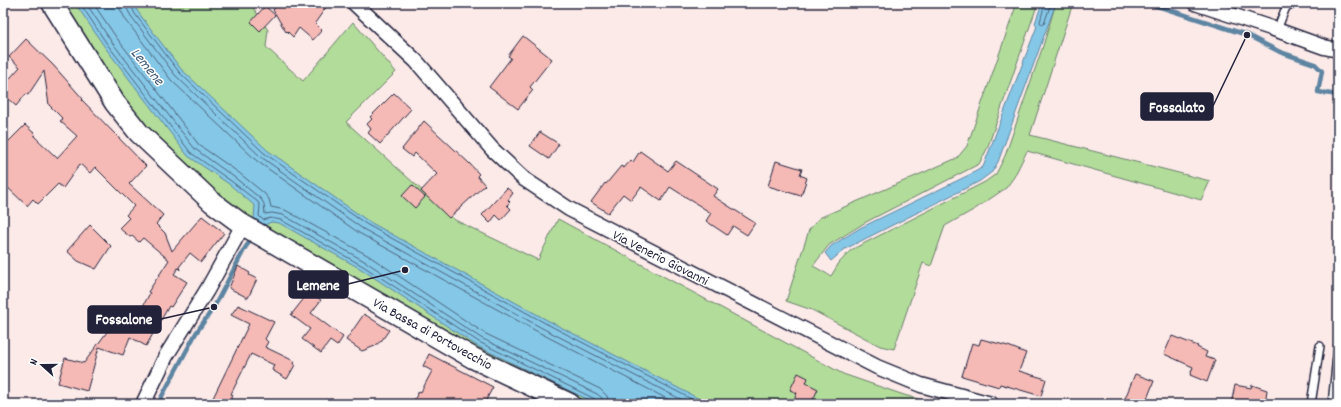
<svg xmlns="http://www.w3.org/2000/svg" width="1341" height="407" viewBox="0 0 1341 407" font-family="Dekko,sans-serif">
  <rect width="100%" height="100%" fill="#fceae9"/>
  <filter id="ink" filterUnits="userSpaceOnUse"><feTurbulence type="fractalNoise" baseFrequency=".025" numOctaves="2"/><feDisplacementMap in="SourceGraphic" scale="8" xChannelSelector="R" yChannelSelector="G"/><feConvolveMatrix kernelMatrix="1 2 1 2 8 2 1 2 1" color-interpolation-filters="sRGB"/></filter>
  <g filter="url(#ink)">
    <g fill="#b2dc9a" stroke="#6a7f6a">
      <path d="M60,3H250L268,30L266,47L303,81L353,22L396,72L346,122L455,220L538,260L558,219L843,374L904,395L937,404H576L559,396L251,223L205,188L148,131L92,57Z"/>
      <path d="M1017,3H1038L987,149L979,164L866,222L829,245L813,266L831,276L839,263L851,250L985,182L996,174L1005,156L1043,46L1056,3H1073L1030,135L1210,181L1201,200L1027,151L1014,177L1006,188L975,209L945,226L931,266L923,263L894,349L880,346L812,310L786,301L809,230L819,218L957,158L967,146Z"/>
    </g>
    <g fill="#85c7e6" stroke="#5d85a2">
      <path d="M75,3H133L138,12L181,69L267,150L368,221L547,320L709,404H597L477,346L361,269L279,223L271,222L265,225L261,224L254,218L255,206L229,184L188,156L104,46Z"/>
      <path d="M1042,3H1056L998,162L992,172L980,181L845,249L831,261L825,253L831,246L860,228L973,173L983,167L1037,26L1035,23Z"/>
    </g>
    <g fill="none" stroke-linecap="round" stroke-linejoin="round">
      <g stroke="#4a647f" stroke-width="1">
        <path d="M80,3L107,44L191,153L231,181L258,202L260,206L259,216L263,220L271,218L281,220L363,266L479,342L595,399L598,404"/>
        <path d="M86,3L111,41L195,149L234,177L261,199L264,204L265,214L272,213L283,215L366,262L481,338L597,394L602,398L603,404"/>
        <path d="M93,3L116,37L199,145L238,172L265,194L269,199L271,207L285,210L369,256L484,333L600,389L607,396L609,404"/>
        <path d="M119,3L120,9L126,20L171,80L257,161L359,233L540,333L677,404"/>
        <path d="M125,3L126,7L131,16L175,75L261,157L363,229L542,328L690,404"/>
        <path d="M130,3L135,14L179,72L264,153L366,224L545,323L701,404"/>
        <path d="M1045,3L1040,22L1042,25L1044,24L1051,3"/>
      </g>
      <g stroke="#5d85a2" stroke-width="4.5">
        <path d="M1148,3L1247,35L1280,52L1315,64L1322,71L1318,92L1338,95"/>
        <path d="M159,404L162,396L196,333L214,307L245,248L253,237"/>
      </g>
    </g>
    <g fill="#f6bab6" stroke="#22223b">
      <path d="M278,3H329L315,23L322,30L313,40L299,28L293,37L287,31L286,32L273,10Z"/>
      <path d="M265,6L275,15L260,31L251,22Z"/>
      <path d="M523,36L552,59L530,87L533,90L518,109L489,87L511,58L508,56Z"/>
      <path d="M26,39L53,65L83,99L82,100L146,166L129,184L163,215L156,224L165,233L172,251L202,216L224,233L201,262L190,253L179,267L180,270L178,268L174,274L187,282L171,307L169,306L146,346L130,337L123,355L99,347L87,391L58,383L65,358L84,363L115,321L127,325L133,314L137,317L150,293L148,292L169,260L143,238L139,242L132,236L130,237L119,228L129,218L126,215L134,206L95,167L90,173L80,164L63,188L58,184L38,204L33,199L27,206L3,183V147L25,125L35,134L34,136L57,158L77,136L60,121L63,119L49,105L44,71L28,95L26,94L16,106L3,94V86L20,67L9,57Z"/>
      <path d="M394,93L411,109L380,144L368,133L371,129L367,124L372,119L370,117Z"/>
      <path d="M424,121L470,164L479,174L477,176L485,185L449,218L421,191L437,174L415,153L412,157L402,149Z"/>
      <path d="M540,132L559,144L549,159L530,146Z"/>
      <path d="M640,151L668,171L676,161L718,189L713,196L755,223L747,235L733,226L727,235L706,221L711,213L670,187L661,201L641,187L631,200L623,194L608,213L591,202L605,183L606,184L621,166L624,168L631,160L633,162Z"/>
      <path d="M776,161L802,169L800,175L807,178L801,196L768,186Z"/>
      <path d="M412,185L425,197L415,208L402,196Z"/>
      <path d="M507,188L513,193L508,200L510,202L507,205L511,209L501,220L496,215L490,223L482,215Z"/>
      <path d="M90,225L111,246L96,269L78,261L67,251Z"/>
      <path d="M238,266L250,273L249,275L257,279L248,298L229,288Z"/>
      <path d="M309,292L321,300L311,313L343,337L337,346L330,341L321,353L302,339L310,329L291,315Z"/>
      <path d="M238,305L274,322L265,339L268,342L265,347L294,361L293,364L295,365L287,379L272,370L274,365L251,354L231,394L233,395L229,404H210L249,324L231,315Z"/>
      <path d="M364,314L389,330L382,340L375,346L362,351L346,340Z"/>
      <path d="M1172,336L1198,346L1197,347L1207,352L1205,357L1215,360L1207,382L1190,375L1193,367L1164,354Z"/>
      <path d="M981,339L1008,346L1026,353L1019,371L1046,379L1041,396L1000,384L999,387L962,376L972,343L979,345Z"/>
      <path d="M429,354L493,387L484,404H412L419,391L421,392L432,371L423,366Z"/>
      <path d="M798,373L808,378L806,383L818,389L811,404H802L794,400L797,393L790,390Z"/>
      <path d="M1135,374L1154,381L1145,404H1133L1124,401Z"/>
      <path d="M1235,385L1251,388L1252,385L1267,390L1265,404H1231Z"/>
    </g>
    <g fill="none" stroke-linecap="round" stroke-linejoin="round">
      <g stroke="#22223b" stroke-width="10">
        <g id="lane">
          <path d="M1277,30L1286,7L1294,3"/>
          <path d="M1311,404L1320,346"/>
          <path d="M1332,404L1338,346"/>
        </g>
      </g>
      <g stroke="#22223b" stroke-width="17">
        <g id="street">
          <path d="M354,3L416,61L492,149L524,179L569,209L877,367L921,385L991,404"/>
          <path d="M1195,3L1271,28L1324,47L1338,50"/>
          <path d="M143,404L166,356L207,290L243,225"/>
        </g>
      </g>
      <g stroke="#22223b" stroke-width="23">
        <path id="secondary" d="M52,3L115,103L139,133L212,202L243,225L473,358L570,404"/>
      </g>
      <use href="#lane" stroke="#fff" stroke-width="7"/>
      <use href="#street" stroke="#fff" stroke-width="14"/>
      <use href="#secondary" stroke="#fff" stroke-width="20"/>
    </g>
  </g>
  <g text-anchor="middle" stroke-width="3" stroke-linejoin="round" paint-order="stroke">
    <g font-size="14" fill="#22223b" stroke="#fff">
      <text transform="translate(661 257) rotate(27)" y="5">Via Venerio Giovanni</text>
      <text transform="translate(433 333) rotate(29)" y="5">Via Bassa di Portovecchio</text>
    </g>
    <g font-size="15" font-style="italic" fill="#455c77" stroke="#fff">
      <text transform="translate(148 66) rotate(51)" y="5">Lemene</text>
    </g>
  </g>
  <path fill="none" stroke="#22223b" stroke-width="1.5" d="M1247 35L1213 106M405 270L348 284M214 307L161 319"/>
  <g fill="#22223b" stroke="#fff" stroke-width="1.5">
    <circle cx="1247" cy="35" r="4"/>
    <circle cx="405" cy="270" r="4"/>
    <circle cx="214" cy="307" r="4"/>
  </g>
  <g fill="#22223b" stroke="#22223b" stroke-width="1.5">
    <rect x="1141" y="93" width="72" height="27" rx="4"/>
    <rect x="289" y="271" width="59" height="27" rx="4"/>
    <rect x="88" y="306" width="73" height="27" rx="4"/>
  </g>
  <g font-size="15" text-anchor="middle" font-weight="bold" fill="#fff">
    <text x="1177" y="112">Fossalato</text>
    <text x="318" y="290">Lemene</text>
    <text x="124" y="324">Fossalone</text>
  </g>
  <rect width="1341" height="407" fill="none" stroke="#fff" stroke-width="16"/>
  <rect x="8" y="8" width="1325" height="391" fill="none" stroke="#22223b" stroke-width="1.5" filter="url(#ink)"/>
  <g transform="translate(42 365) rotate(291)" stroke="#ffffff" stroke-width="3" paint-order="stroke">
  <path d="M0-3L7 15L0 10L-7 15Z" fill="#22223b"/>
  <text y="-6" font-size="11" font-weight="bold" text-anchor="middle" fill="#22223b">N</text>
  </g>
</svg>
